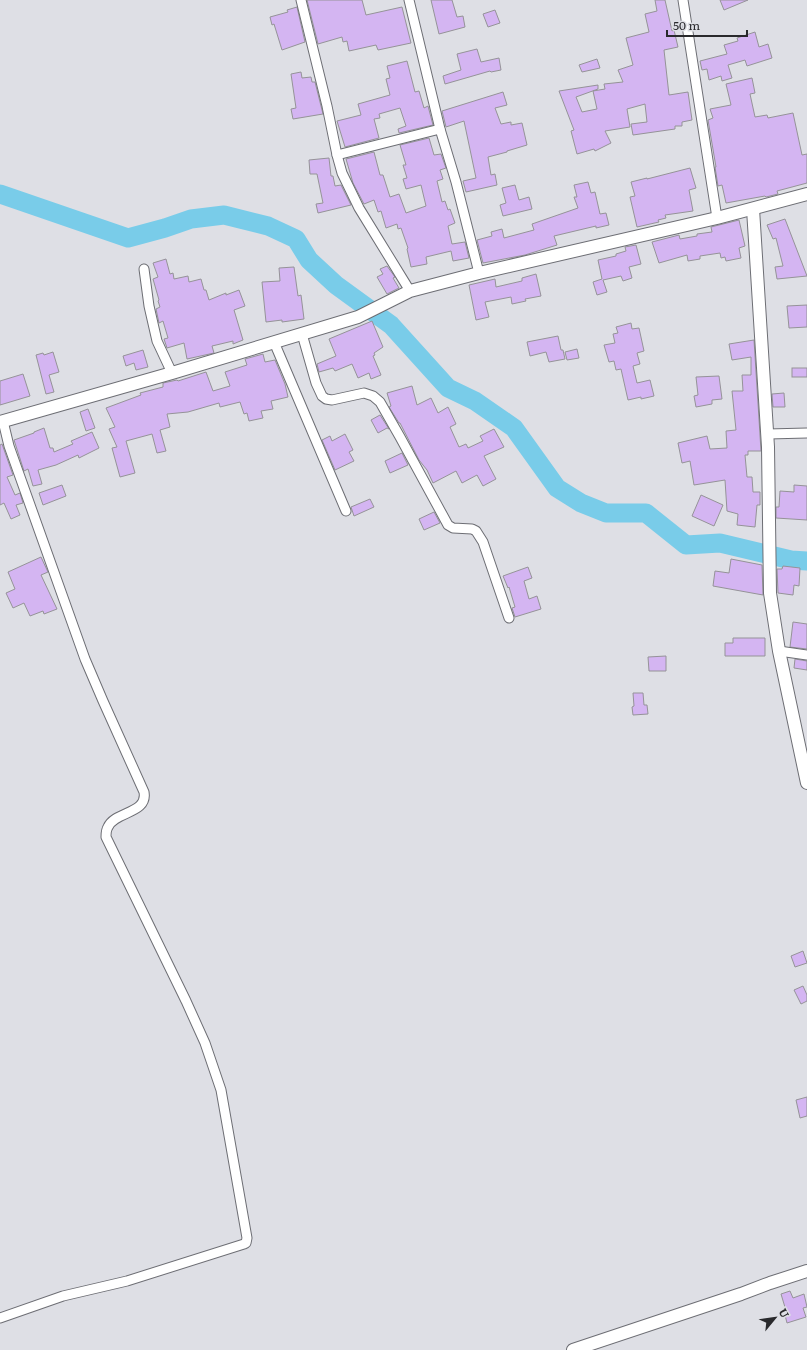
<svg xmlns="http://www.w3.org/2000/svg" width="807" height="1350" viewBox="0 0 807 1350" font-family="Literata,serif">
  <rect width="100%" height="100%" fill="#dedfe5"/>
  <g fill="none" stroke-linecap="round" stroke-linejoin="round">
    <path stroke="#79cce9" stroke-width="19" d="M0,194L128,238L165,228L191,219L224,215L268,226L296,239L309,260L336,285L391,325L448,388L475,401L514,428L557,488L581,503L606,513H646L686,545L720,543L791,560L807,561"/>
  </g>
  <g fill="#d4b5f2" stroke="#959398">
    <path d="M307,0H362L366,15L402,7L411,43L378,50L376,45L349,51L347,41L343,42L342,37L318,44Z"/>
    <path d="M431,0H452L457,17L463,16L465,27L439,34Z"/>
    <path d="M655,0H665L672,31L674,30L678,47L664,50L669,95L688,92L692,120L682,122V126H675V129L633,135L631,124L647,122L645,104L627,109L630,127L605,131L611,143L595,151L594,149L577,154L571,131L574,130L559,91L598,85V89L576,97L582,112L597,109L593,91L605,89L604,84L623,82L618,70L633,65L626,38L649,32L645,14L657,11Z"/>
    <path d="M720,0H748L724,10Z"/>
    <path d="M297,7L305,42L282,50L274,24L272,25L270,17L288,12L287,10Z"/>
    <path d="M495,10L500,23L488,27L483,14Z"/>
    <path d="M755,32L759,47L768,44L772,58L747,66L745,60L728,65L732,78L722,81L721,76L709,80L707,69L702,70L700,61L727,54L724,45L738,41L737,38Z"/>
    <path d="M477,49L481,62L499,58L501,70L491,72L490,71L445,84L443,76L461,70L457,54Z"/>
    <path d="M597,59L600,68L582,72L579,65Z"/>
    <path d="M407,61L415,92L419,91L424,108L428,106L433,125L399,133L398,129L406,126L400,108L379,114L380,118L374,119L379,138L345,147L337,121L361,115L358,104L390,95L386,79L390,78L387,66Z"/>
    <path d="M301,72L302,78L311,77L312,82H315L323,114L293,119L291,109L296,108L291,74Z"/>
    <path d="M752,78L755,93L750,94L755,117L767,115L768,118L793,113L802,155L807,154V183L777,191L778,194L766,197L765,196L726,203L722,185L718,186L715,167H716L708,120L713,118L710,109L731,105L726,84Z"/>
    <path d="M503,92L507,105L495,108L501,124L511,122V125L522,123L527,145L507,151V152L488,157L491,175L495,174L497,185L466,192L463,181L476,178L464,121L446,127L442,111Z"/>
    <path d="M429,138L434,155L441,154L446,168L440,170L443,179L437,181L442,202L445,201L448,210L450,209L455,223L448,226L452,244L465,242L469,258L453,261L451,251L426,257L427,264L411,267L407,249L408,248L401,228L398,229L397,224L386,228L381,211L378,212L374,200L364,204L353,183L346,159L374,152L380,175H383L390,197L399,194L406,213L426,206L421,185L406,189L403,179L407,178L403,165H406L400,145Z"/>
    <path d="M329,158L331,176H333L335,186L341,185L351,205L318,213L316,204L323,203L317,174H310L309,160Z"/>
    <path d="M690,168L696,188L689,190L693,211L665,215L666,218L658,220L659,222L637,227L630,197L635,196L631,182L647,178V179Z"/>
    <path d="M588,182L591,193L595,192L600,214L606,213L609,225L596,228V226L554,236L557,245L525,255L483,263L477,240L492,236L491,232L502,229L504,238L534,230L532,224L578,208L574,197H577L574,185Z"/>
    <path d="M515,185L519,200L529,197L532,209L503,216L500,205L506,203L502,188Z"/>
    <path d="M785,219L807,276L777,279L775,267L783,266L776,238L773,239L767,225Z"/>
    <path d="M739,220L745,246L739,248L741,258L726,261L725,257L721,258L720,253L700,256V259L688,261L687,255L659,263L652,242L679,235L680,239L697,236V234L712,232L711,227Z"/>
    <path d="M636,245L641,264L629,267L632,278L623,281L621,276L603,280L607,292L597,295L593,282L602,279L598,260L616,256V254L626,251L625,247Z"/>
    <path d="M166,259L170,274L173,273L174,279L188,276L189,282L201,279L204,290H206L209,300L226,293V295L239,290L245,306L234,310L243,340L233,344V341L212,346L214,353L187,359L184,343L167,348L164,339L168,338L163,321L159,323L156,309L160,307L158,301L159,300L153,279L158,277L153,263Z"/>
    <path d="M387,266L395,277L393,278L399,288L387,294L377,277L383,274L380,269Z"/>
    <path d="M294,267L298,296L301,295L304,319L282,322V320L266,322L262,282L280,281L279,268Z"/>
    <path d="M536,274L541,296L525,299L526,301L512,304L511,297L485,302L489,317L476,320L469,285L495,279L496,287L522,281V278Z"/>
    <path d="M807,305V327L789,328L787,306Z"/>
    <path d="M372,321L383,347L374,353L375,355L373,356L381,375L371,379L369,373L358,378L352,364L335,371L333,368L319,372L317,364L336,356L329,339Z"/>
    <path d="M631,323L632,329L639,328L644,351L637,353L640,364L633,366L637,383L650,380L654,396L641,399V397L628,400L621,369L616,370L614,361L609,362L604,345L615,343L613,334L618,333L616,327Z"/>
    <path d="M558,336L561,350H563L565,359L549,362L546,352L530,356L527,342Z"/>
    <path d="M754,340L761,451H748V455H745L747,477H752L753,492H760V505H757L755,527L737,525L738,514L727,511L725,480L694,485L690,461L682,463L678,443L707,436L710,449L727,448L726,431L736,430L732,391H743L742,375H751V357L732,360L729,344Z"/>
    <path d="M577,349L579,358L567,360L565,352Z"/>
    <path d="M143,350L148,367L136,370L134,363L126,366L123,356Z"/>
    <path d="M53,352L59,372L49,375L54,392L46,394L36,355L43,353L44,355Z"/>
    <path d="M263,354L265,362L275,360L285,384L288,397L271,401L273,409L261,411L263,418L249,421L247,413L244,414L240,402L220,407L219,403L188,412L167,414L170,427L160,430L166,451L157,453L152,434L126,441L135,473L120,477L112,448L117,447L109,429L115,427L106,408L141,395L140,393L163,387V383L177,380L178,381L206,372L213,391L230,386L225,372L247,365L245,359Z"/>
    <rect x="792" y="368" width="15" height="9"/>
    <path d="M23,374L30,396L0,405V381Z"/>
    <path d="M719,376L722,399L712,400V404L696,407L694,396L698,395L696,377Z"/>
    <path d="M412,386L417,405L431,398L438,413L448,407L456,424L450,427L459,447L466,444L468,448L483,441L480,436L494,429L504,447L484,456L496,479L483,486L477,475L462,483L456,471L433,483L427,470L419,460L400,423H399L389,407L391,406L387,393Z"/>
    <path d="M784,393L785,407H773L772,394Z"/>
    <path d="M88,409L95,428L86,431L80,412Z"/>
    <path d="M380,415L389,429L387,428L378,433L371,420Z"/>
    <path d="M44,428L50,448H53L54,452L73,444L71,441L92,432L99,448L79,458L78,455L56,465L38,470L42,484L33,486L28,469L24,471L14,440L34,433V432Z"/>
    <path d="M345,434L353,450L349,452L354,461L335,470L322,440L330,436L332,441Z"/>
    <path d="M2,444L13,475L7,477L15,495L20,493L23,503L16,505L20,515L11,519L4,503L0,505V445Z"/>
    <path d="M402,453L408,465L390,473L385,461Z"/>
    <path d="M62,485L66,496L43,505L39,493Z"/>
    <path d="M794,485L807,486V520L776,518V507H779L780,491L794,492Z"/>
    <path d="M701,495L723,505L714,526L692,516Z"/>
    <path d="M370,499L374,507L354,516L351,507Z"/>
    <path d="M434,512L440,523L424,530L419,519Z"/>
    <path d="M41,557L48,572L41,575L57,609L44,614L43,611L30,616L24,603L13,608L6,593L15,589L8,572Z"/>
    <path d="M731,559L762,565L763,595L713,586L715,571L729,573Z"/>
    <path d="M783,566L800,568L799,586L794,585L793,595L778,593L777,569H782Z"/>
    <path d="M528,567L532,578L524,581L529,599L537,596L541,609L515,617L512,608L515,607L509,587L508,588L503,576Z"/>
    <path d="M793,622L807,624V649L790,647Z"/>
    <path d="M733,638H765V656H725V643H733Z"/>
    <path d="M666,656V671H649L648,657Z"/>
    <path d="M795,659L807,661V670L794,668Z"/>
    <path d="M633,693H643L644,705H647L648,714L633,715L632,707L634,706Z"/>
    <path d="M803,951L807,963L795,967L791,956Z"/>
    <path d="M803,986L807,995V1001L801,1004L794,990Z"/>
    <path d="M807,1097V1116L800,1118L796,1100Z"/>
    <path d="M790,1291L793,1298L804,1294L807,1307L803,1308L806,1317L787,1323L785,1315L787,1314L781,1294Z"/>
  </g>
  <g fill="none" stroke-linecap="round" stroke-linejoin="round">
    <g stroke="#6d6e74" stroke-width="11">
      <g id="street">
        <path d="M301,0L327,106L337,155L342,173L359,208L410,291"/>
        <path d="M409,0L440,129L456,182L479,273"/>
        <path d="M683,0L717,218"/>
        <path d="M337,155L440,129"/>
        <path d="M144,269L149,306L157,341L172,373"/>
        <path d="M302,334L316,383L322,396L326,399L332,400L364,393L373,396L380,402L400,437L448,525L453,528L472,529L476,531L483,542L509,618"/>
        <path d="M274,342L346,511"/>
        <path d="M768,434L807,433"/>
        <path d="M779,651L807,655"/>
        <path d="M0,1318L63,1296L127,1281L244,1244L246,1243L247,1238L221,1090L205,1043L186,1001L106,837C106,834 106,830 108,827C115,811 148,814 144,792L103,701L85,659L9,446L3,421"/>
      </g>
    </g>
    <g stroke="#6d6e74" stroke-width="14">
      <g id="secondary">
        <path d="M753,209L768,447L770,593L779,651L807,783"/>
        <path d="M0,422L172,373L358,317L410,291L479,273L717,218L807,194"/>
        <path d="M573,1350L741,1294L770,1283L807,1271"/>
      </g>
    </g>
    <use href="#street" stroke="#fff" stroke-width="9"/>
    <use href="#secondary" stroke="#fff" stroke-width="12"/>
  </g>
  <g transform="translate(775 1318) rotate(61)" stroke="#dedfe5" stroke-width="3" paint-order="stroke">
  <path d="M0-3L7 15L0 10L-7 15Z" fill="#29292c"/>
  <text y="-6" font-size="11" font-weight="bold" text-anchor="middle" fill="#29292c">U</text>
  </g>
  <path d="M667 30v6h80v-6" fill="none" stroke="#29292c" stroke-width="2"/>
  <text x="673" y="30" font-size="12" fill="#29292c" stroke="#dedfe5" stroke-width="3" paint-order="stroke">50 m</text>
</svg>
